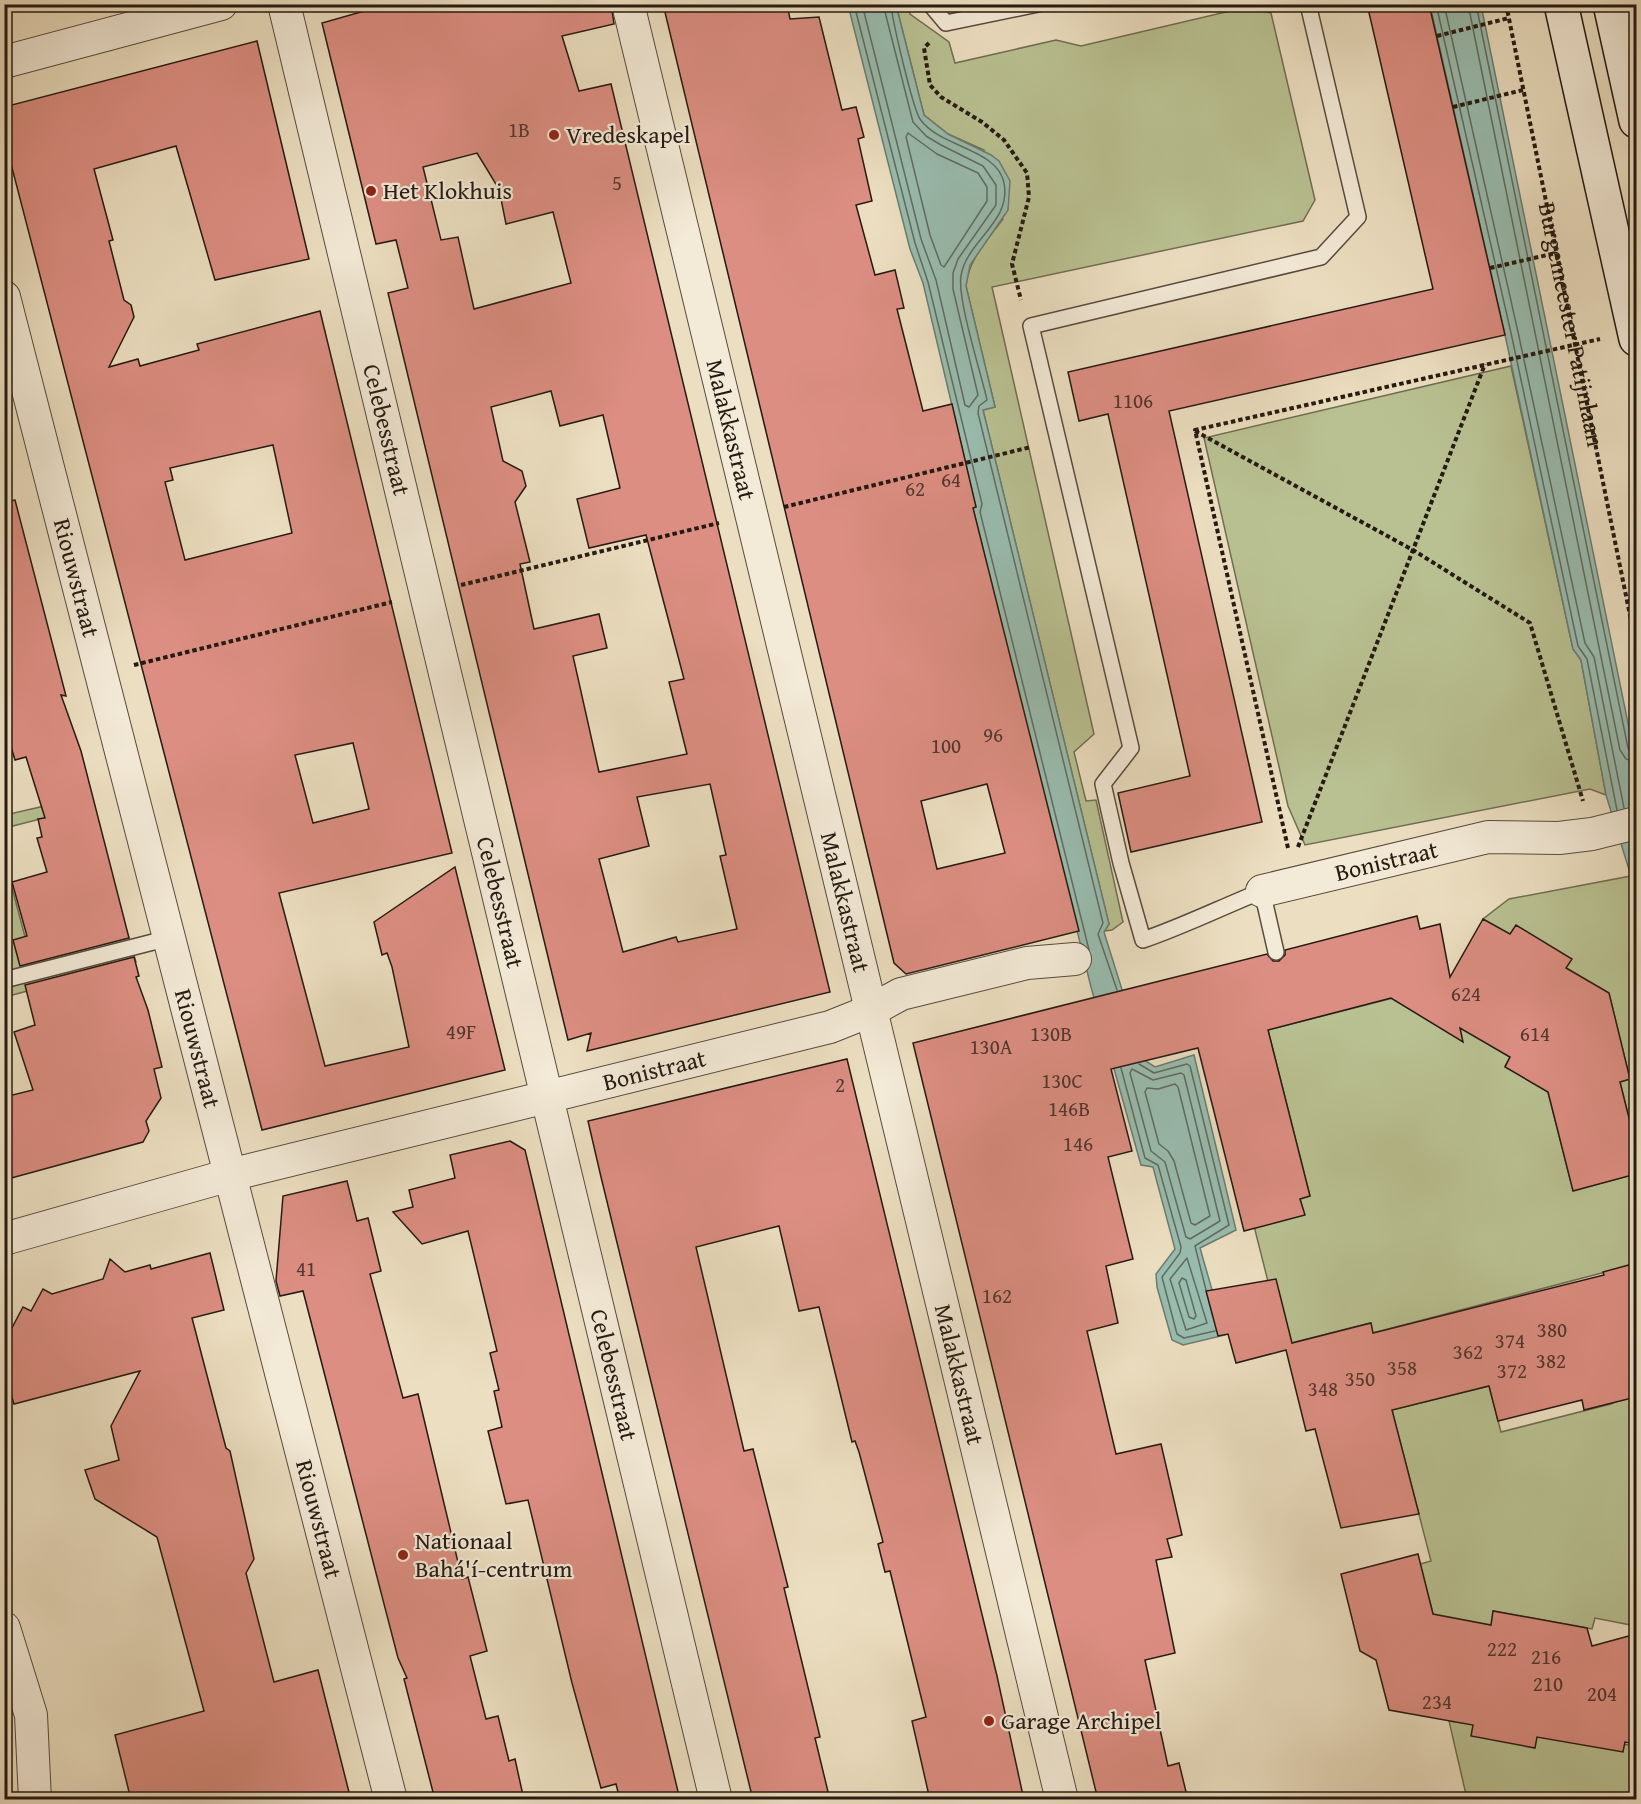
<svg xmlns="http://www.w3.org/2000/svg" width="1641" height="1804" viewBox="0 0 1641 1804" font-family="'Gentium Book Plus',serif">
  <rect width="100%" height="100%" fill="#ecdfc1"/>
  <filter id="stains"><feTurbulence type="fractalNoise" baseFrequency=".00333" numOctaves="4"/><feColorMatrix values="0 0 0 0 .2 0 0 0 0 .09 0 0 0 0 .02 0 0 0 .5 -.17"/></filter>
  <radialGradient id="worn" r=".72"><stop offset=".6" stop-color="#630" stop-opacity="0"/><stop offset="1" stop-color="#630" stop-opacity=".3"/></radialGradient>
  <g fill="#b9c192" stroke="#6f6e52" stroke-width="1.5">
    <path d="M896,5H907L910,14L949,42L955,63L1056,40L1081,46L1247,7L1271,13L1315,200L1303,221L992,287L1094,734L1074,752L1086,801L1096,800L1123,922L1112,930L1104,931L1109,924L983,410L995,407L966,286C968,260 988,239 1003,219L984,150L948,134L924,115Z"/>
    <path d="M1511,366L1573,649L1581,660L1606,795L1590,789L1305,845L1288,806L1204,438Z"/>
    <path d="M49,805L52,816L5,828V815Z"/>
    <path d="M4,858L31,959L128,935L136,962L5,997Z"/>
    <path d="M1631,876L1636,907V1146L1620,1082L1630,1079L1609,993L1483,919L1509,899Z"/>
    <path d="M1405,995L1510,1057L1505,1066L1548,1092L1573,1190L1636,1174V1264L1373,1333L1370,1323L1284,1345L1254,1226L1304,1215L1300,1199L1310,1196L1268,1030Z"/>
    <path d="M1489,1386L1501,1432L1611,1404L1630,1395L1636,1422V1626L1595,1618L1592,1629L1494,1611L1489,1635L1436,1625L1420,1564L1431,1561L1392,1410Z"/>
    <path d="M1449,1721L1636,1746V1799H1467Z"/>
  </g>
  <g fill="#99bdb0" stroke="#6b7c71" stroke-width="1.5">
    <path d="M848,5H896L924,115L948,134L991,155L999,161L1010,181L1008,210L970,265L966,286L995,407L983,410L1109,924L1104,932L1144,1060L1155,1067L1194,1055L1236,1230L1200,1248L1225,1335L1183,1345L1172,1340L1157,1287L1156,1274L1175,1249L1153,1167L1141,1165L1091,987L973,508L976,507L923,283L910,249Z"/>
    <path d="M1430,5H1481L1636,762V907L1631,876L1606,795L1581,660L1573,649L1505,335Z"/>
  </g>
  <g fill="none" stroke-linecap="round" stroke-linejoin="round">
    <g stroke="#5f6c61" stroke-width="1.5">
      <path d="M854,4L915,243L928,282L982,504L980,512L1089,950"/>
      <path d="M862,4L921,239L936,280L965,405L969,407L978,395L953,289V273L958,259L996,205V185L983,166L941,145L926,136L913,122L883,4"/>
      <path d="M891,4C892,20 913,109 920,119C940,148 997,148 1004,183C1012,222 966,241 961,276C957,299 981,373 987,400L979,406L978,413L1103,923L1098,934L1117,990"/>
      <path d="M1436,4L1511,333L1578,646L1587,659L1617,810"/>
      <path d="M1444,4L1518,332L1585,643L1594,657L1624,808"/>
      <path d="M1468,4L1620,750L1626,759L1636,762"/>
      <path d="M1476,4L1628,748L1631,753L1636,754"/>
      <path d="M908,133L937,154L978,173L987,187V201L944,267L941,265L930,235L906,137Z"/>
      <path d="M1139,1064L1154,1073L1187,1064L1190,1066L1229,1225L1195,1246L1206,1290"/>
      <path d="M1121,1068L1145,1158L1158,1165L1181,1247L1180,1253L1162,1277L1177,1334L1184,1338L1215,1331"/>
      <path d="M1132,1069L1153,1080L1181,1073L1184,1075L1220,1221L1190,1239L1186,1237L1165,1162L1151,1151L1130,1073Z"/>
      <path d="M1175,1084L1178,1087L1210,1216L1195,1225L1191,1223L1174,1161L1168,1151L1159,1144L1145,1092L1147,1088L1158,1089Z"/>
      <path d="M1187,1258L1207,1323L1186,1330L1170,1279Z"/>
      <path d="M1182,1278L1186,1280L1196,1316L1194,1319L1189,1317L1179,1283Z"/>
    </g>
  </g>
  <g fill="#dc8e82" stroke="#251a12" stroke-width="1.5" fill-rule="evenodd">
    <path d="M389,4H611L614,24L562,36L579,91L611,84L830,992L587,1051L591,1033L568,1040L388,293L408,288L396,240L376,244L322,23ZM477,153L499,189L506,224L553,212L571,283L474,309L458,237L441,240L423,167ZM551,391L560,426L603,415L620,488L577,499L589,548L646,535L684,679L669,682L687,754L599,772L573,656L607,648L599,614L534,629L520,564L530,562L515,502L526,486L522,471L503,461L491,407ZM710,784L726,855L720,856L737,929L678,942L676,937L623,952L599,859L649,846L637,797Z"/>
    <path d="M663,4H787L790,19L819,17L842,110L856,107L864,137L858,139L872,201L856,205L875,275L895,270L904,308L897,309L923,411L952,404L976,507L973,508L1079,931L906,974L894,963ZM987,784L1005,853L937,869L921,801Z"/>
    <path d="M1367,4H1429L1505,335L1169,411L1262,822L1131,852L1118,793L1190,776L1108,414L1079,421L1068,372L1433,289Z"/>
    <path d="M257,41L309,259L215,280L176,146L94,169L113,240L109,241L124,300L131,305L134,317L109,367L138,359L140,366L199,350L197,344L320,311L452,853L279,893L325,1066L409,1047L392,967L387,953L382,955L374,922L455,867L505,1070L262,1130L4,137V107ZM273,445L292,533L185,560L165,482L173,480L170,468ZM353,743L369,809L313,823L295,755Z"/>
    <path d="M15,500L66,696L61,695L81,751L129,938L20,966L13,940L27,936L12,882L47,872L37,838L42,837L38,819L45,818L26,757L15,760L4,724V502Z"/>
    <path d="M1417,916L1420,929L1440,924L1450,977L1483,919L1510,934L1516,925L1572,959L1566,968L1609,993L1630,1079L1620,1082L1636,1146V1174L1573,1191L1548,1092L1505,1067L1510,1057L1460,1028L1463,1042L1391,998L1268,1030L1310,1196L1300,1199L1305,1215L1244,1231L1198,1048L1111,1069L1132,1151L1108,1157L1133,1259L1106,1266L1118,1323L1087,1331L1116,1454L1161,1444L1182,1535L1167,1539L1172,1557L1156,1560L1175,1653L1145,1660L1168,1766L1179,1763L1188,1800H1098L913,1043L1267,954L1273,961H1279L1285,955V950Z"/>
    <path d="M134,957L139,976L136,977L148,1010L162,1067L154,1069L161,1098L146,1121L149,1131L143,1142L4,1180V1097L33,1090L14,1032L35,1025L25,985Z"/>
    <path d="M847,1059L997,1676L1024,1800H930L912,1721L926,1717L890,1571L885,1572L878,1544L883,1542L859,1452L855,1441L852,1442L819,1307L799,1311L779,1226L696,1247L744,1451L753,1449L788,1587L784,1588L820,1737L815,1738L830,1800H753L601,1177L588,1121Z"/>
    <path d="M510,1141L525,1150L680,1800H620L616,1784L601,1788L572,1683L528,1500L506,1504L488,1431L502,1427L494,1391L499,1390L490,1353L497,1351L468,1231L422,1244L393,1212L413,1207L409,1190L455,1178L450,1155Z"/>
    <path d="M347,1181L357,1221L368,1218L381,1271L370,1274L403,1398L418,1394L462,1579L468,1577L487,1651L470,1656L486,1719L498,1716L509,1761L515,1759L524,1800H435L404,1679L407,1678L398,1658L303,1291L280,1296L276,1281L283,1196Z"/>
    <path d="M210,1253L224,1310L192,1318L226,1448L230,1451L254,1559L246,1573L274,1682L318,1670L351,1800H131L115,1735L204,1711L157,1537L95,1499L85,1470L119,1460L111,1426L140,1371L14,1404L10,1391L4,1388V1343L23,1307L31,1311L43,1289L52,1294L103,1279L110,1259L125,1272L150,1265L151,1269Z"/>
    <path d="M1636,1263V1397L1584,1410L1582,1400L1498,1421L1489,1386L1392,1410L1419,1514L1341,1528L1315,1429L1306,1431L1286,1350L1236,1363L1228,1334L1218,1336L1206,1291L1276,1279L1292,1343L1371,1323L1373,1333L1604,1275L1603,1272Z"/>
    <path d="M1418,1554L1433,1614L1491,1625L1493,1611L1587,1628L1592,1646L1636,1634V1744L1625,1742L1623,1752L1537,1737L1535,1748L1471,1736L1473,1725L1389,1710L1376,1660L1360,1651L1341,1574Z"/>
  </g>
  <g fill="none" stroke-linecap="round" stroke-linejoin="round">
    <g stroke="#574b3e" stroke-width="18">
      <g id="service">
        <path d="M930,4L946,23L1038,4"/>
        <path d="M1276,952L1262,891C1222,907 1184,926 1143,940L1121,863L1103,784L1131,748L1031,326L1321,257L1358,217L1308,4"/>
        <path d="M4,980L169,938"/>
      </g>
    </g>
    <g stroke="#574b3e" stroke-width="34">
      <g id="minor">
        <path id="s2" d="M284,4L716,1800"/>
        <path id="s3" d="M628,4L1062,1800"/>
        <path d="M4,62L221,4"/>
        <path id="s4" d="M4,297L391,1800"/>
        <path id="s5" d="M1262,891L1488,837L1559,838L1592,834L1636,823"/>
        <path id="s6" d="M4,1239L230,1175L830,1027L870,1011L901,994L1027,963L1075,959"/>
        <path d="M4,1628L31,1715L35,1800"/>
      </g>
    </g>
    <g stroke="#251a12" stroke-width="36">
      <g id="secondary">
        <path d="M1561,4L1636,339"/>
        <path d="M1610,4L1636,121"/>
      </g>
    </g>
    <g stroke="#251a12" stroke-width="4" stroke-dasharray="4.5 3" stroke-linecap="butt">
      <path id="s1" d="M1506,4L1636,645"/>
      <path d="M1437,36L1509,18"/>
      <path d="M929,43L924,48L930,85L941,97L982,122L1004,140L1027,173L1029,197L1012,264L1021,300"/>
      <path d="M1453,107L1523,90"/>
      <path d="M1490,268L1556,253"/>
      <path d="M1195,431L1413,550L1530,623L1583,801"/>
      <path d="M784,507L1031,447"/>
      <path d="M461,585L719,523"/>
      <path d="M134,665L392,602"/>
      <path d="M1298,847L1485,364"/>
      <path d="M1288,848L1195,430L1600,339"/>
    </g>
    <use href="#service" stroke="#f3ead7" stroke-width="15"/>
    <use href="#minor" stroke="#f3ead7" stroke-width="32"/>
    <use href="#secondary" stroke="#f3ead7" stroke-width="33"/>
  </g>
  <g fill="#8f2418" stroke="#f3ead7" stroke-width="2">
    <circle cx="554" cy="135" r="6"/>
    <circle cx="371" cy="191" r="6"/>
    <circle cx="403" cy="1555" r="6"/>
    <circle cx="989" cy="1721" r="6"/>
  </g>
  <g text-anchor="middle" stroke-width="4.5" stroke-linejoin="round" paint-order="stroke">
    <g font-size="21" fill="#53372e">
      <text x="519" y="137">1B</text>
      <text x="617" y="190">5</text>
      <text x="1133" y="408">1106</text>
      <text x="951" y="487">64</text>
      <text x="915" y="496">62</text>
      <text x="993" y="742">96</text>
      <text x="946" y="753">100</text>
      <text x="1466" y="1001">624</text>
      <text x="461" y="1039">49F</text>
      <text x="1051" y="1041">130B</text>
      <text x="1535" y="1041">614</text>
      <text x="991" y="1054">130A</text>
      <text x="1062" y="1088">130C</text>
      <text x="840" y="1092">2</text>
      <text x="1069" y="1116">146B</text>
      <text x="1078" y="1151">146</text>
      <text x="306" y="1276">41</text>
      <text x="997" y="1303">162</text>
      <text x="1552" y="1337">380</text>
      <text x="1510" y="1348">374</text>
      <text x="1468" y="1359">362</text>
      <text x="1551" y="1368">382</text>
      <text x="1402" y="1375">358</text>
      <text x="1512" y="1378">372</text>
      <text x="1360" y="1386">350</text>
      <text x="1323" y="1396">348</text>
      <text x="1502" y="1656">222</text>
      <text x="1546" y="1664">216</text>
      <text x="1548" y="1691">210</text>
      <text x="1602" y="1701">204</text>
      <text x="1437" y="1709">234</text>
    </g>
    <g font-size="24" fill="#251a12" stroke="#f3ead7" text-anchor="start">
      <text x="566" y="143">Vredeskapel</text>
      <text x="383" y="199">Het Klokhuis</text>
      <text x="415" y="1549">Nationaal<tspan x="415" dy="28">Bahá'í-centrum</tspan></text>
      <text x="1001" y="1729">Garage Archipel</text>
    </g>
    <g font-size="24" fill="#251a12" stroke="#f3ead7">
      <text dy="8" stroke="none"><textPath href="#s1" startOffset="327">Burgemeester Patijnlaan</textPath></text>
      <text dy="8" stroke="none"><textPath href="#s2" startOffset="438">Celebesstraat</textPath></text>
      <text dy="8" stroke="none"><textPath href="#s3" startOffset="438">Malakkastraat</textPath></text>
      <text dy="8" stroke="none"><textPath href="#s4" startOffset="290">Riouwstraat</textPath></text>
      <text dy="8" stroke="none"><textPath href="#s5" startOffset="128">Bonistraat</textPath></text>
      <text dy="8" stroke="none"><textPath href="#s2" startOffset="924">Celebesstraat</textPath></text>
      <text dy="8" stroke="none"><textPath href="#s3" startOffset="924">Malakkastraat</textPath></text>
      <text dy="8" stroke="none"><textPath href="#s4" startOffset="776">Riouwstraat</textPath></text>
      <text dy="8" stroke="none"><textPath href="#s6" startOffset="672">Bonistraat</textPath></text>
      <text dy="8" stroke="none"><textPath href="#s2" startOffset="1410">Celebesstraat</textPath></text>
      <text dy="8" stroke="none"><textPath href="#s3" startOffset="1410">Malakkastraat</textPath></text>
      <text dy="8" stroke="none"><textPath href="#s4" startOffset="1262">Riouwstraat</textPath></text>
    </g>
  </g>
  <rect width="1641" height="1804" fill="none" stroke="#ecdfc1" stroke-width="24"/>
  <rect x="6" y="6" width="1629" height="1792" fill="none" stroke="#251a12" stroke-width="3"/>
  <rect x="12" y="12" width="1617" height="1780" fill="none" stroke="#251a12" stroke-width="1.5"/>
  <rect width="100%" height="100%" filter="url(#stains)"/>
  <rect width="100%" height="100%" fill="url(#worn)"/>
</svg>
